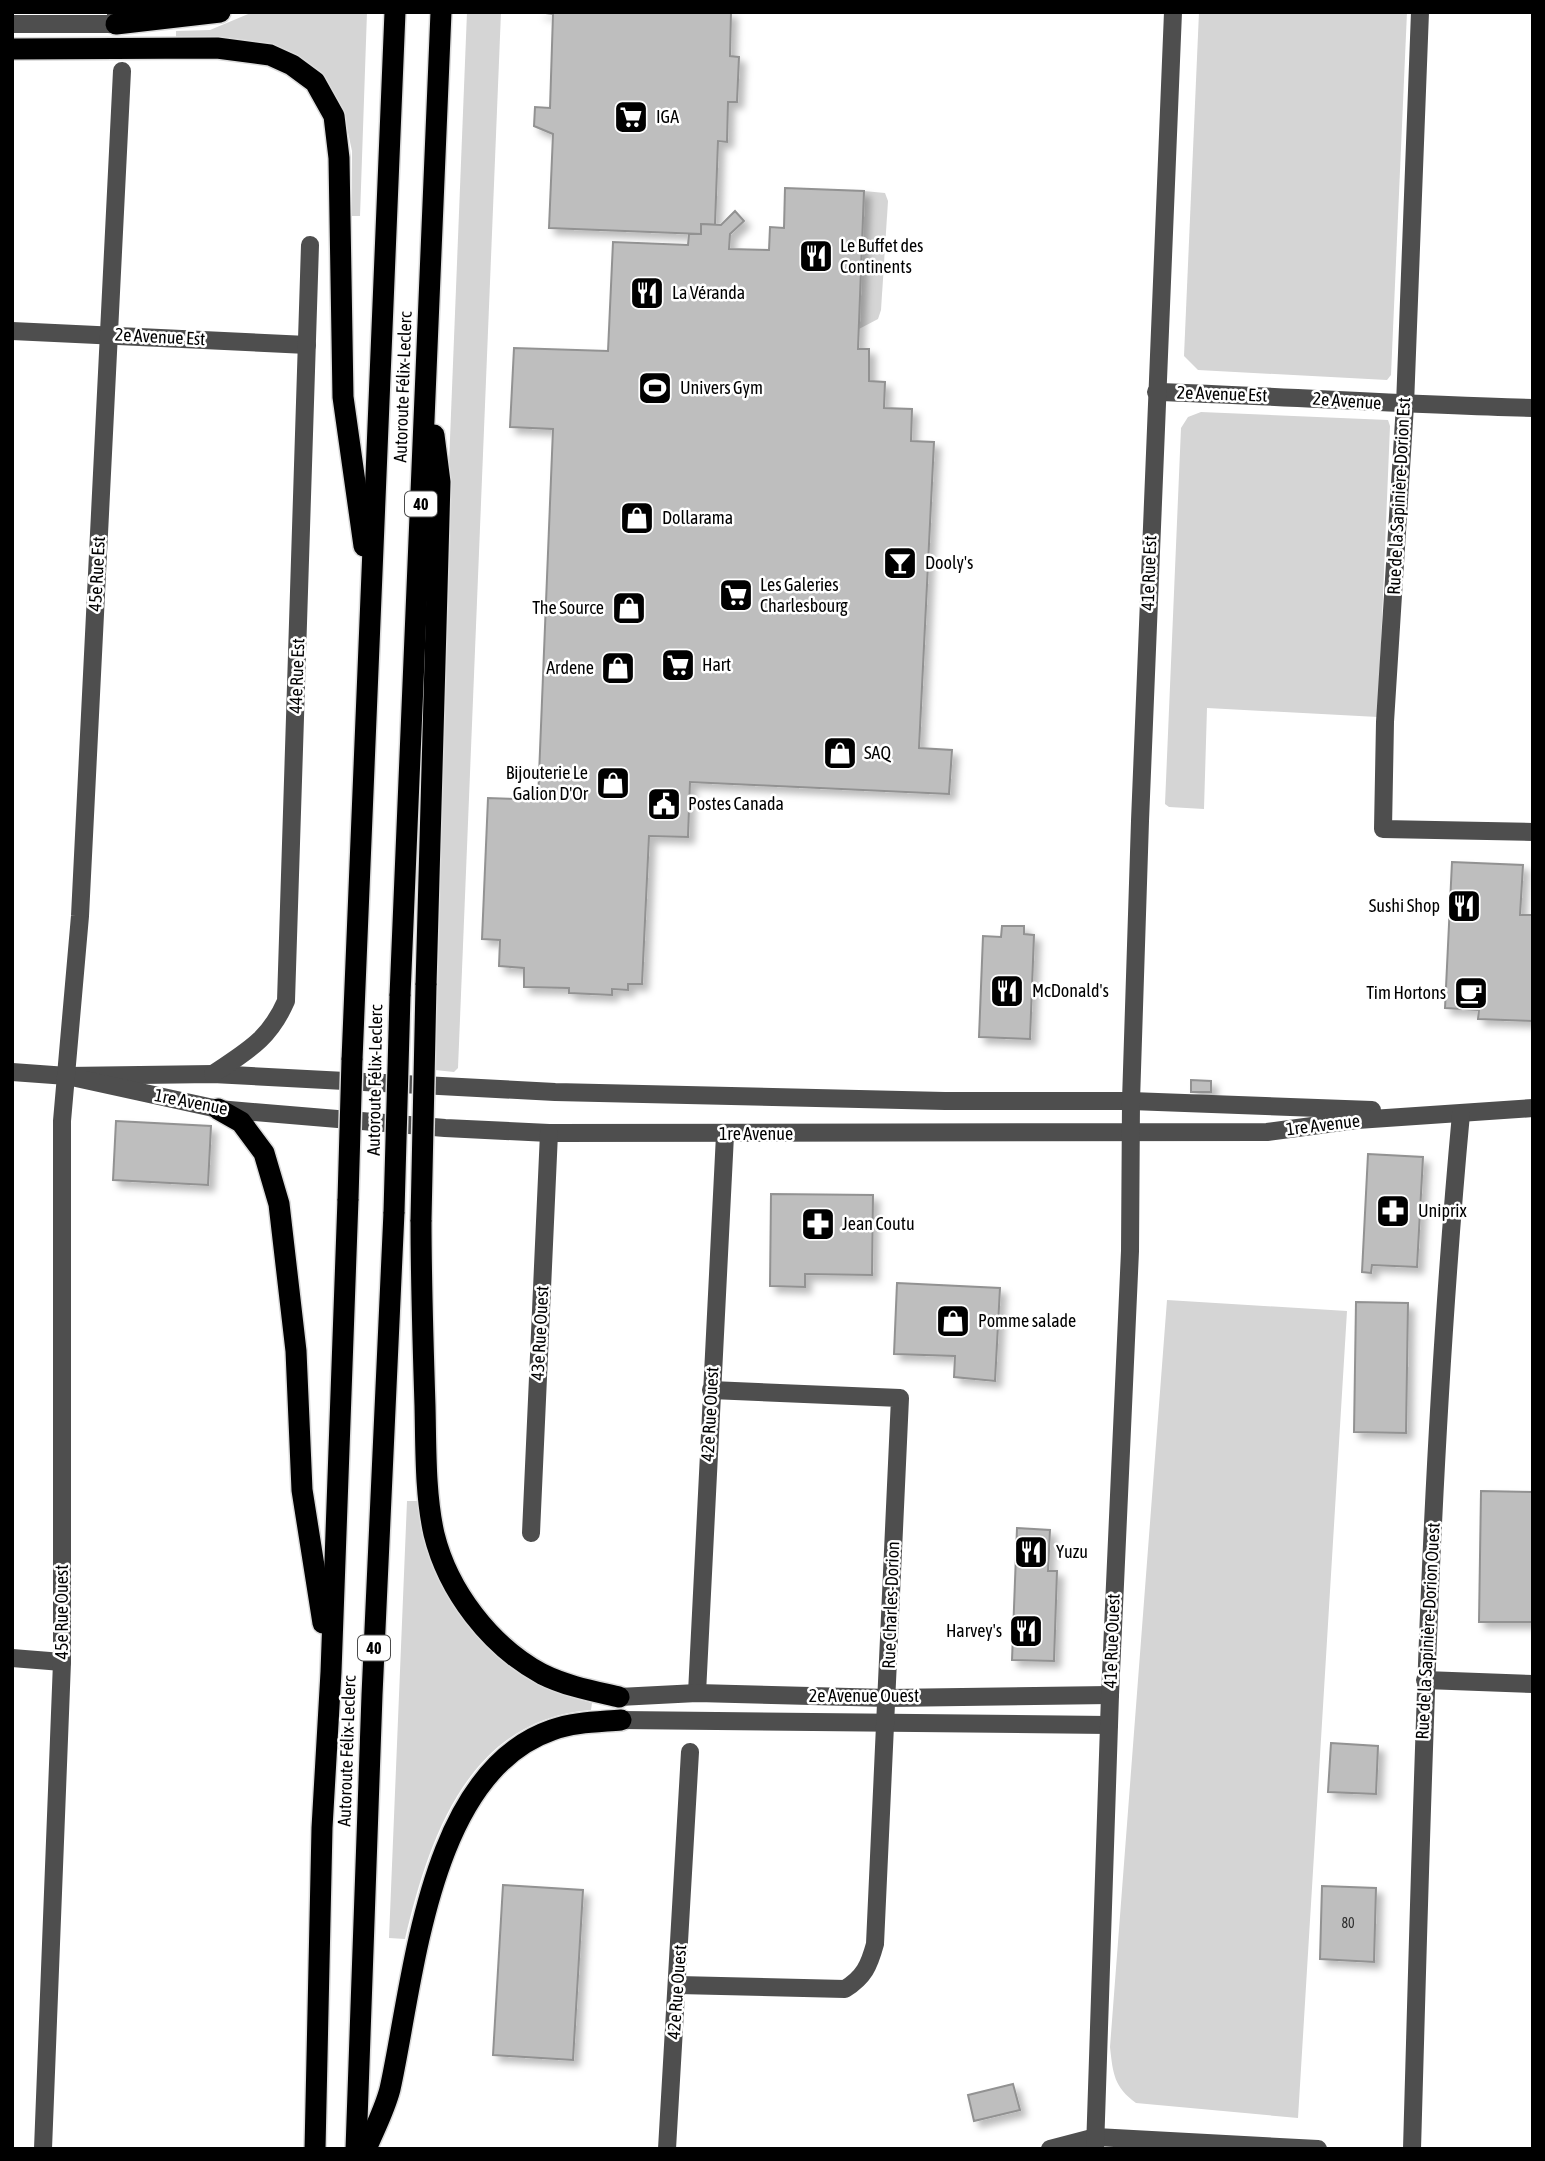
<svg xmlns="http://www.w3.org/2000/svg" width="1545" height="2161" viewBox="0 0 1545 2161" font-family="'Asap Condensed',sans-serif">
  <defs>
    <filter id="shadow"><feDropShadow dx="6" dy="6" stdDeviation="3.5" flood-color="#0004"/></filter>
  </defs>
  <rect width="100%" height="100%" fill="#fff"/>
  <g fill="#d5d5d5">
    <path d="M253,12H367L360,216H352V151L347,128L335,101L274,48L240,39L176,37V31L210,30Z"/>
    <path d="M467,12H501L458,1068L454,1072L435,1070L448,489Z"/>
    <path d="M1199,12H1407L1391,375L1387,380L1198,370L1184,356Z"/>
    <path d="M864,191L885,193L888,201L881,310L878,319L859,329Z"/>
    <path d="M1201,412L1388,420L1390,426L1378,717L1207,708L1204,809L1169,807L1165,804L1181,428L1188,417Z"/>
    <path d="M1167,1300L1347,1311L1298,2118L1136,2103C1114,2087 1113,2074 1110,2047Z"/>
    <path d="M407,1501H419C429,1601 494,1677 592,1703L591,1710C469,1719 429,1837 405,1939L389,1938Z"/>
  </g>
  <g fill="#bebebe" stroke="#929292" stroke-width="2" filter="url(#shadow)">
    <path d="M538,12H731L730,56L739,57L737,102H728L727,142L718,141L715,225L701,224V234L549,228L553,134L534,126L535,107L550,108L553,14Z"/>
    <path d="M785,188L864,191L858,349H869V381L885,382L884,408L912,409L911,441L934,442L919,748L952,750L949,794L690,782L688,837L649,836L642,984H628V990L612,989V995L569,993V988L524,987V968L499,966L500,940L482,939L488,798L538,800L553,429L510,427L514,348L608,351L613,242L688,245L689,234H701V224L721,225L735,211L744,221L730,234L729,249L769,250L770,227L784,228Z"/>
    <path d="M1452,862L1523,865L1520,915H1533L1532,1021L1478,1019L1479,1010L1445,1008Z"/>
    <path d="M1002,926H1024V934L1034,935L1030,1039L979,1037L983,936L1001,937Z"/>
    <path d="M1191,1080L1211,1081V1092H1191Z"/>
    <path d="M116,1121L211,1126L208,1185L113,1180Z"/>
    <path d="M1368,1154L1423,1157L1417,1267L1372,1265L1371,1273L1362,1272Z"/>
    <path d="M771,1194L873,1195L872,1275L805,1274V1287L770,1286Z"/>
    <path d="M897,1283L1000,1288L995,1381L954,1377L955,1356L894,1354Z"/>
    <path d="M1356,1302L1408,1303L1406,1433L1354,1432Z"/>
    <path d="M1481,1491L1533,1492L1532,1622H1479Z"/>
    <path d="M1017,1528L1050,1530L1048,1571H1057L1054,1661L1012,1660Z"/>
    <path d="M1331,1743L1378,1746L1376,1794L1328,1792Z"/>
    <path d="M503,1885L583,1890L573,2060L493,2055Z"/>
    <path d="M1322,1886L1376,1888L1374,1962L1320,1959Z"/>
    <path d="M1013,2084L1020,2110L974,2121L968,2095Z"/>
  </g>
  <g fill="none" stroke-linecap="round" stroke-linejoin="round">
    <g stroke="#dbdbdb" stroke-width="24">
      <g id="highway">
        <path d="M116,24L220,12"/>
        <path d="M12,49L217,48L270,55L292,65L315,82L334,116L339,158L343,397L364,546"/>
        <path d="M426,985L440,482L434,435"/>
        <path d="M400,996L441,12"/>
        <path d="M352,1060L395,12"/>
        <path d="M218,1109L241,1122L264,1153L279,1204L296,1351L302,1490L323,1623"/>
        <path d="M421,1220C421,1282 423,1344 425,1406C426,1448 425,1494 434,1534C448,1591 490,1646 542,1674C566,1686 593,1691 619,1697"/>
        <path d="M315,2149L322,1828L331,1672L348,1199"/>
        <path d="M356,2149L372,1695L394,1212"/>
        <path d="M366,2149C374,2130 385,2109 390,2089C414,1981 427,1773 552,1730C574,1722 599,1722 621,1720"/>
      </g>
    </g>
    <g stroke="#4e4e4e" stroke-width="18">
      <path d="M1420,12L1405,405L1385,722L1383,829L1533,832"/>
      <path d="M12,24H116V12"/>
      <path d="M12,331L307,345"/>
      <path d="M1156,392C1282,396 1407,405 1533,408"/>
      <path d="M12,1072L67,1076L213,1074L555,1092L945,1101H1131L1372,1110"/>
      <path d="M213,1074C247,1051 269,1040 286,1001L310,245"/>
      <path d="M67,1076L218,1109L445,1128L549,1133L1267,1132L1357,1120L1533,1108"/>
      <path d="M531,1533L549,1133"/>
      <path d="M12,1658L62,1662"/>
      <path d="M1425,1680L1533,1684"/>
      <path d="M697,1693L725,1135"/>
      <path d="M619,1697L697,1693L888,1698L1110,1695"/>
      <path d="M621,1720L1109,1725"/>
      <path d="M678,1985L845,1989C864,1977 869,1966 875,1944L900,1398L711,1390"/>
      <path d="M43,2149L62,1662V1121L80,916L122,71"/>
      <path d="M667,2149L690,1752"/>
      <path d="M1050,2149L1096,2137L1318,2149"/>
      <path d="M1095,2149L1110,1695L1130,1251L1131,1101L1140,821L1173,12"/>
      <path d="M1412,2149C1422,1804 1429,1458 1461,1114"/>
    </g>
    <use href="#highway" stroke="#000" stroke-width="21"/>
    <g stroke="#dbdbdb" stroke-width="24" stroke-linecap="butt">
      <g id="highway-bridge">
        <path d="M348,1199L352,1060"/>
        <path d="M394,1212L400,996"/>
        <path d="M421,1220L426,985"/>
      </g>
    </g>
    <use href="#highway-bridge" stroke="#000" stroke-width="21"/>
  </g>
  <defs>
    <g id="supermarket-square" transform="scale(1.75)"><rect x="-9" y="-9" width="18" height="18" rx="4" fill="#000" stroke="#fff"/><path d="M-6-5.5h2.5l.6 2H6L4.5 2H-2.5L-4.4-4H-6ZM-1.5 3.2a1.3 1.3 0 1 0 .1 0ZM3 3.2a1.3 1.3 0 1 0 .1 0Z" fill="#fff"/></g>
    <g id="restaurant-square" transform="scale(1.75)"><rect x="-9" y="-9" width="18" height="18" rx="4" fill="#000" stroke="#fff"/><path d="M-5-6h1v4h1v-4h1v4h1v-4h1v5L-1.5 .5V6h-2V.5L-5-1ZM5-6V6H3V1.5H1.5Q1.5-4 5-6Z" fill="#fff"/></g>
    <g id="stadium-square" transform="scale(1.75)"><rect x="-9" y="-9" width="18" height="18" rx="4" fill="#000" stroke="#fff"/><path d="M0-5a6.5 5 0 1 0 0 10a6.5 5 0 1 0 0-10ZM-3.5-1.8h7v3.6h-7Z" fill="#fff"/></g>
    <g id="shop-square" transform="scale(1.75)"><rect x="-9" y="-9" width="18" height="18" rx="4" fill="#000" stroke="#fff"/><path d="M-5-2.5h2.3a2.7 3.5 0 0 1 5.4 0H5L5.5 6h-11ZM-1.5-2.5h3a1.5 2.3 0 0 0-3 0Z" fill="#fff"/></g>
    <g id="bar-square" transform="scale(1.75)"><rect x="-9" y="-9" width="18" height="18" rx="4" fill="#000" stroke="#fff"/><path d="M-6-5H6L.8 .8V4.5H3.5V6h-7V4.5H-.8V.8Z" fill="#fff"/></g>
    <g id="civic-square" transform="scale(1.75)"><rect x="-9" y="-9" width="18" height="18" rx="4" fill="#000" stroke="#fff"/><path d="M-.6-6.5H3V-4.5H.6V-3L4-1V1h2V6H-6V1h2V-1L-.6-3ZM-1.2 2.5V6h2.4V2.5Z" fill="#fff"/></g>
    <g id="cafe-square" transform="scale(1.75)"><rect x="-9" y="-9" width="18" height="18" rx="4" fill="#000" stroke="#fff"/><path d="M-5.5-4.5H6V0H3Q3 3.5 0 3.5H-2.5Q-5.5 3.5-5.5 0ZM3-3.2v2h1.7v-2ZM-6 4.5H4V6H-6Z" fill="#fff"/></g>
    <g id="pharmacy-square" transform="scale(1.75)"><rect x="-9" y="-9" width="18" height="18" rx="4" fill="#000" stroke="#fff"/><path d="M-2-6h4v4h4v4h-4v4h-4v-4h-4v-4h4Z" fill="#fff"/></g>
  </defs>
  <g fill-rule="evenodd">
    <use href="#supermarket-square" x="631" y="117"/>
    <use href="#restaurant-square" x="816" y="256"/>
    <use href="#restaurant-square" x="647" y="293"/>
    <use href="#stadium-square" x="655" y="388"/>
    <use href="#shop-square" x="637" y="518"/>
    <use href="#bar-square" x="900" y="563"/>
    <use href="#supermarket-square" x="736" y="595"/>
    <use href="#shop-square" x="629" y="608"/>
    <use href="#supermarket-square" x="678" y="665"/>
    <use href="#shop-square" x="618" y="668"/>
    <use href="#shop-square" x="840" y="753"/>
    <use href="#shop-square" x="613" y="783"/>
    <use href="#civic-square" x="664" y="804"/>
    <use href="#restaurant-square" x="1464" y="906"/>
    <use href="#restaurant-square" x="1007" y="991"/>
    <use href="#cafe-square" x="1471" y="993"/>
    <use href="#pharmacy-square" x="1393" y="1211"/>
    <use href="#pharmacy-square" x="818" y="1224"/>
    <use href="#shop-square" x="953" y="1321"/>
    <use href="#restaurant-square" x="1031" y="1552"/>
    <use href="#restaurant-square" x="1026" y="1631"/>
  </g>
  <g text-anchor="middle" stroke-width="5" stroke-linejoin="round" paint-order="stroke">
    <g font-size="14" fill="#303030">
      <text x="1348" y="1928">80</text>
    </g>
    <g fill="#fff" stroke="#4c4c4c" stroke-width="2">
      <rect x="405" y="491.5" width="32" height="25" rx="5"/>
      <rect x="358" y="1635.5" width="32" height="25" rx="5"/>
    </g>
    <g font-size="16" font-weight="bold" fill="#000">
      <text x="421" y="510">40</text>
      <text x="374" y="1654">40</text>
    </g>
    <g font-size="18" fill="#000" stroke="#fff" text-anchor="start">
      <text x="656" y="123">IGA</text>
      <text x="840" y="252">Le Buffet des<tspan x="840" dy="21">Continents</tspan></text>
      <text x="672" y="299">La Véranda</text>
      <text x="680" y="394">Univers Gym</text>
      <text x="662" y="524">Dollarama</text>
      <text x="925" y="569">Dooly's</text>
      <text x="760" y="591">Les Galeries<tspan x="760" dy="21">Charlesbourg</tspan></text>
      <text x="604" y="614" text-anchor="end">The Source</text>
      <text x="702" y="671">Hart</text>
      <text x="594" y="674" text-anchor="end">Ardene</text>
      <text x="864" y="759">SAQ</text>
      <text x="588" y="779" text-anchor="end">Bijouterie Le<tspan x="588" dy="21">Galion D'Or</tspan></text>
      <text x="688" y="810">Postes Canada</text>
      <text x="1440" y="912" text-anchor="end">Sushi Shop</text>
      <text x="1032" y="997">McDonald's</text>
      <text x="1446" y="999" text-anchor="end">Tim Hortons</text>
      <text x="1418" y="1217">Uniprix</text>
      <text x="842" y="1230">Jean Coutu</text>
      <text x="978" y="1327">Pomme salade</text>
      <text x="1056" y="1558">Yuzu</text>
      <text x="1002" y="1637" text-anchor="end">Harvey's</text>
    </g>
    <g font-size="18" fill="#000" stroke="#fff">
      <text transform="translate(160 337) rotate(3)" y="6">2e Avenue Est</text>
      <text transform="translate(403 387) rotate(-88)" y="6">Autoroute Félix-Leclerc</text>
      <text transform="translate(1222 394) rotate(2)" y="6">2e Avenue Est</text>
      <text transform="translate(1347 401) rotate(4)" y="6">2e Avenue</text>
      <text transform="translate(1399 496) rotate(-87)" y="6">Rue de la Sapinière-Dorion Est</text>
      <text transform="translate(1149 573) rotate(-88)" y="6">41e Rue Est</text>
      <text transform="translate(97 574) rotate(-87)" y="6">45e Rue Est</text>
      <text transform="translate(297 676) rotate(-88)" y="6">44e Rue Est</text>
      <text transform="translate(375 1080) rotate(-89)" y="6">Autoroute Félix-Leclerc</text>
      <text transform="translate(191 1102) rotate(11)" y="6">1re Avenue</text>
      <text transform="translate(1323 1125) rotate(-7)" y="6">1re Avenue</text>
      <text x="756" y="1140">1re Avenue</text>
      <text transform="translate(540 1333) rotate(-87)" y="6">43e Rue Ouest</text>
      <text transform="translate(710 1414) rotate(-87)" y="6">42e Rue Ouest</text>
      <text transform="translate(891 1605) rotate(-88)" y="6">Rue Charles-Dorion</text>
      <text transform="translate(62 1612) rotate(-90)" y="6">45e Rue Ouest</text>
      <text transform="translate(1428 1631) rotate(-87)" y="6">Rue de la Sapinière-Dorion Ouest</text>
      <text transform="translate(1112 1641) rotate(-88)" y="6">41e Rue Ouest</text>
      <text x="864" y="1702">2e Avenue Ouest</text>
      <text transform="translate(347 1751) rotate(-88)" y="6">Autoroute Félix-Leclerc</text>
      <text transform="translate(677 1992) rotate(-86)" y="6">42e Rue Ouest</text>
    </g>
  </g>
  <rect width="1545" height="2161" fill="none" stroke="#000000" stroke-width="28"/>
</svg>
